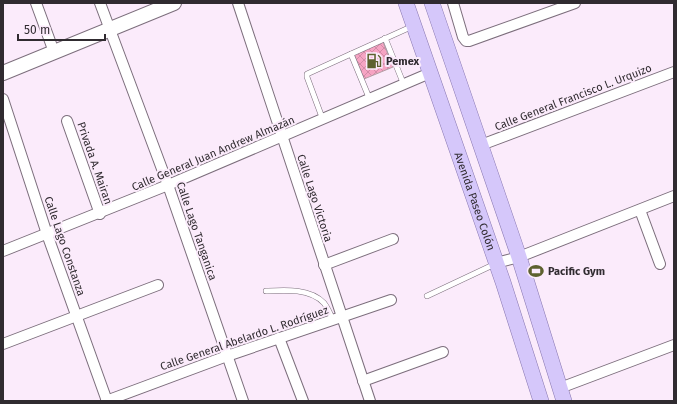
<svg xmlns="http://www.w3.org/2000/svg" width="677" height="404" viewBox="0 0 677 404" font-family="'Fira Sans',sans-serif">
  <defs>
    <pattern id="building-cross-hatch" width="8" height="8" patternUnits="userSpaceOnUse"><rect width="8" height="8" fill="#f6a4c3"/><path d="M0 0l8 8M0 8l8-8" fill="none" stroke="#d38da8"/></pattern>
  </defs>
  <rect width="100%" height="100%" fill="#fbebfb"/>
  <path fill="url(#building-cross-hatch)" stroke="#b49ea5" d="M383,42L393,67L364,79L354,54Z"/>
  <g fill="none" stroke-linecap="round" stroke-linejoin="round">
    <g stroke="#7c6e7c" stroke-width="6">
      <g id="service">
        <path d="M385,38L404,85"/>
        <path d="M351,54L413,26"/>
        <path d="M323,120L307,77V74L351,54L370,100"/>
        <path d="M266,291C284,290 310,288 324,303C328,308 330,314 333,320"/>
        <path d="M427,296L495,264"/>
      </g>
    </g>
    <g stroke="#7c6e7c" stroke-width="12">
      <g id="minor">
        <path d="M36,3L54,52"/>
        <path d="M100,3L168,185L243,401"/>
        <path d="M238,3L370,401"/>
        <path d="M453,3L463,37L466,41H469L575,3"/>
        <path d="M3,99L47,234L107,401"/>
        <path d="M67,121L100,214"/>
        <path d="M481,145L674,72"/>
        <path d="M640,210L660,264"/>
        <path d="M3,251L168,185L430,73"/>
        <path d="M496,263L519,257L674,196"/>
        <path d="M324,265L393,239"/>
        <path d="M279,338L303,401"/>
        <path d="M3,344L158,285"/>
        <path d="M363,381L443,352"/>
        <path d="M560,388L674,345"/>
        <path d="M106,401L227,356L391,300"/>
      </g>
    </g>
    <g stroke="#7c6e7c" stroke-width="16">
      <path id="secondary" d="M3,73L174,3"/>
    </g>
    <g stroke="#8978b1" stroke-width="16">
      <g id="primary">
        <path id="s1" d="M406,3L503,282L541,401"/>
        <path d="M432,3L519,257L564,401"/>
      </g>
    </g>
    <use href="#service" stroke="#fff" stroke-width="5"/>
    <use href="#minor" stroke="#fff" stroke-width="10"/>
    <use href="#secondary" stroke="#fff" stroke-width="14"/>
    <use href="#primary" stroke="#d5c7fa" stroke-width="15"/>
  </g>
  <defs>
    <g id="fuel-bare" transform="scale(1.2)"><path d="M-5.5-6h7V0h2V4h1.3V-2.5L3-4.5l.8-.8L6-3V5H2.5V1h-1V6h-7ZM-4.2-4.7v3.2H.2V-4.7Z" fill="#5d612e" stroke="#fbebfb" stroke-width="2.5" paint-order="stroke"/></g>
    <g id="stadium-bare" transform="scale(1.2)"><path d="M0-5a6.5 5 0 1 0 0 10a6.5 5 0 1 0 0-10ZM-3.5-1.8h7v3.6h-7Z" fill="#5d612e" stroke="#fbebfb" stroke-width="2.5" paint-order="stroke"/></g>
  </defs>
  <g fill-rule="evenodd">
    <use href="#fuel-bare" x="374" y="61"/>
    <use href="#stadium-bare" x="536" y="271"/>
  </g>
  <g text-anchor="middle" stroke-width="4" stroke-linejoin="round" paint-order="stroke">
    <g font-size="11" font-weight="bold" fill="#302b30" stroke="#fbebfb" text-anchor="start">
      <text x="386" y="65">Pemex</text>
      <text x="548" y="275">Pacific Gym</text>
    </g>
    <g font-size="11" fill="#302b30" stroke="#fbebfb">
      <text transform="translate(573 97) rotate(-21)" y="4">Calle General Francisco L. Urquizo</text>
      <text transform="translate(213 153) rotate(-23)" y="4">Calle General Juan Andrew Almazán</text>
      <text transform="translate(95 163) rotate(71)" y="4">Privada A. Mairan</text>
      <text transform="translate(315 198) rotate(72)" y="4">Calle Lago Victoria</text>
      <text dy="4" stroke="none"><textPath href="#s1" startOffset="210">Avenida Paseo Colón</textPath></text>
      <text transform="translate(197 231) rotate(71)" y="4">Calle Lago Tanganica</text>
      <text transform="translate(65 246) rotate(71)" y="4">Calle Lago Constanza</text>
      <text transform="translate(244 338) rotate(-19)" y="4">Calle General Abelardo L. Rodríguez</text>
    </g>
  </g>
  <rect width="677" height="404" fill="none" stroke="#302b30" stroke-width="8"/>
  <path d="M18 34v6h87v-6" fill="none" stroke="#302b30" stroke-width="2"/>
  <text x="24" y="34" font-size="12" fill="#302b30" stroke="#fbebfb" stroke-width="3" paint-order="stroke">50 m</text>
</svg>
